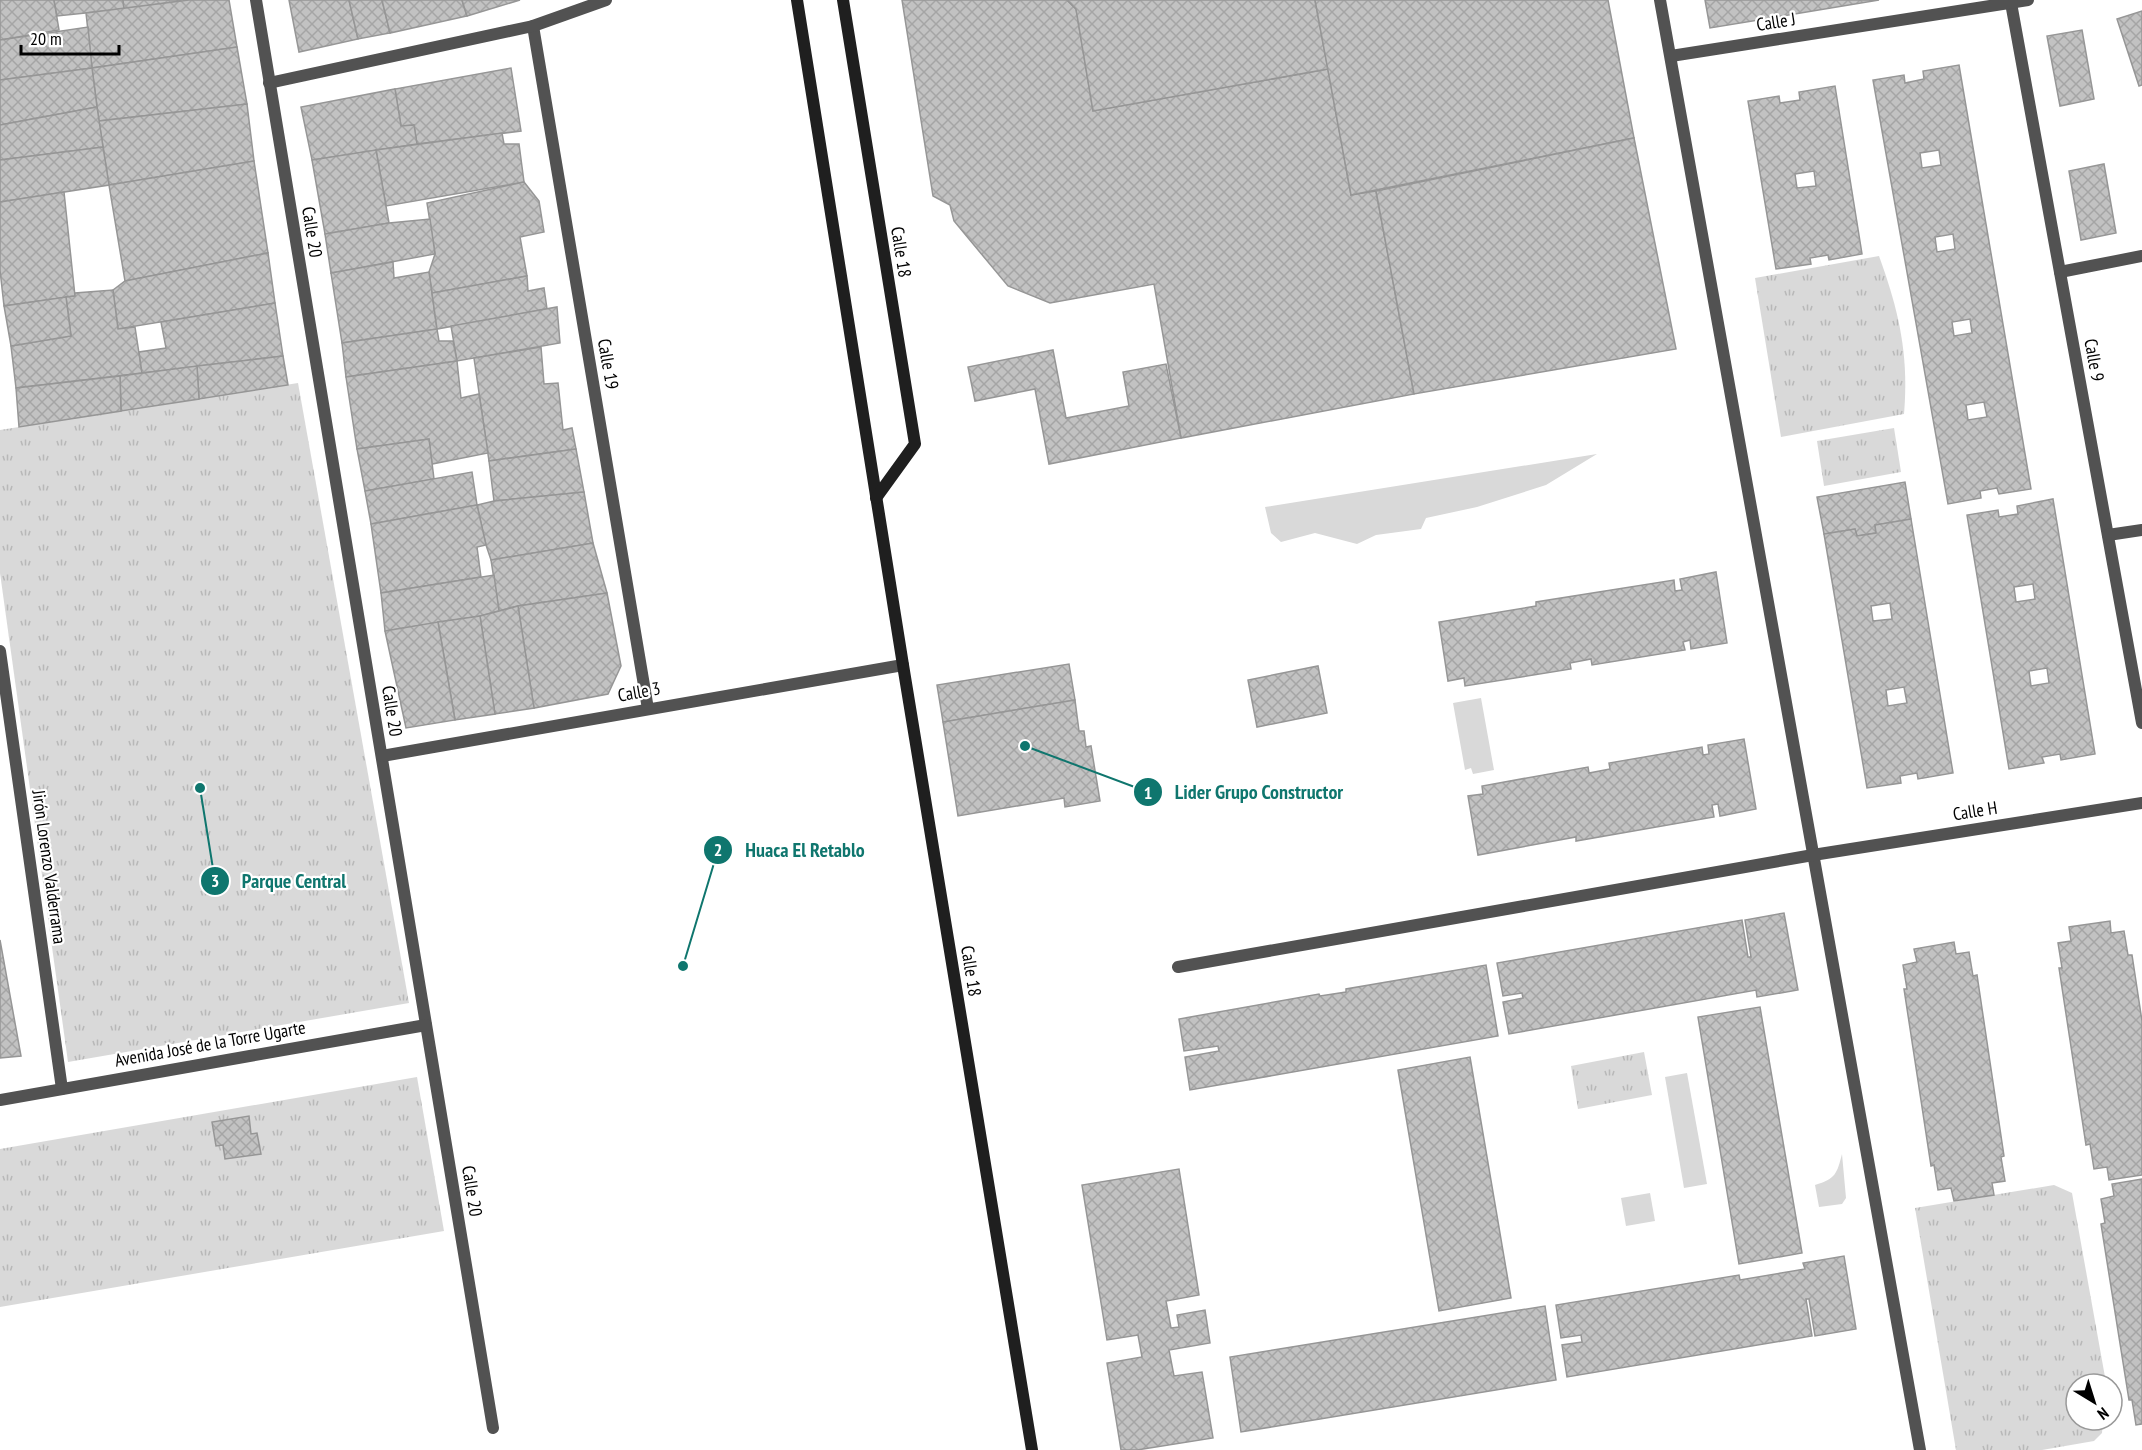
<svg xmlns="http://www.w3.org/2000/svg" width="2142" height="1450" viewBox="0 0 2142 1450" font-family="'PT Sans Narrow',sans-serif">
  <defs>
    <pattern id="park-tufts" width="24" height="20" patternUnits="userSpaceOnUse" patternTransform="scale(1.5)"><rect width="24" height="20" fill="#d9d9d9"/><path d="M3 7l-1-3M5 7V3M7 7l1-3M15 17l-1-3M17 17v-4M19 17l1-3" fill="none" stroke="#b8b8b8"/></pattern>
    <pattern id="building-cross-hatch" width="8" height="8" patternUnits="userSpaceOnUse" patternTransform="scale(1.5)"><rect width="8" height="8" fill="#c2c2c2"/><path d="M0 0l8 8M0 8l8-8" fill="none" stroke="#a5a5a5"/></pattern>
  </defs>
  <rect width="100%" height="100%" fill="#fff"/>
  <g fill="#d9d9d9">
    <path d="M1597,454L1546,485L1477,507L1426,518L1421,529L1376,535L1357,544L1315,533L1281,542L1271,533L1265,507Z"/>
    <path d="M1481,698L1494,770L1473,774L1471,768L1465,770L1453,703Z"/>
    <path d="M1687,1073L1707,1184L1684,1188L1665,1077Z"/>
    <path d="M1842,1154L1846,1198L1842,1204L1819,1207L1815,1185C1836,1179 1837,1173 1842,1154Z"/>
    <path d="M1650,1193L1655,1221L1626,1226L1621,1198Z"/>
  </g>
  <g fill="url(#park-tufts)">
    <path d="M1879,256C1899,311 1909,355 1904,414L1781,437L1755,278Z"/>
    <path d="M298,383L409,1003L68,1062L0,573V430Z"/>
    <path d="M1894,428L1901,472L1824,486L1817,441Z"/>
    <path d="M1644,1052L1652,1095L1578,1109L1571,1066Z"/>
    <path d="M417,1077L444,1231L0,1307V1149Z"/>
    <path d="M2054,1185L2072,1193L2105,1377L2104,1384H2076V1420H2103L2102,1433L2094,1441L2042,1450H1956L1915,1208Z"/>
  </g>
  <g fill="url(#building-cross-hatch)" stroke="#969696" stroke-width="1.5" fill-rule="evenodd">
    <path d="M0,0H54L59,30L0,40Z"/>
    <path d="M54,0H123L124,9L57,16Z"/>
    <path d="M123,0H181V1L124,9Z"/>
    <path d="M189,0H229L237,47L92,68L86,13Z"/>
    <path d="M289,0H349L358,39L299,52Z"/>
    <path d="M349,0H382L390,33L358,39Z"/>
    <path d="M382,0H462L467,16L390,33Z"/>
    <path d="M462,0H520L467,16Z"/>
    <path d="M902,0H1067L1076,9L1093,111L1328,69L1351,195L1376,191L1414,394L1181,438L1154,284L1050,303L1008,286L954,221L950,205L933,196Z"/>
    <path d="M1067,0H1315L1328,69L1093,111L1076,9Z"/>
    <path d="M1315,0H1608L1634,138L1351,195Z"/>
    <path d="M1705,0H1879L1710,28Z"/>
    <path d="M2142,11V85L2139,86L2117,19Z"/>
    <path d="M88,27L92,68L0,80V40Z"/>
    <path d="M2082,30L2094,99L2060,106L2047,36Z"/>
    <path d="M237,47L247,104L99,121L92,68Z"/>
    <path d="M1959,65L2031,489L1999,494L1997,488L1980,491L1981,498L1948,504L1873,80L1904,75L1905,83L1924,79L1923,71ZM1939,150L1941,165L1922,168L1920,153ZM1953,234L1955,249L1937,252L1935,237ZM1970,319L1972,333L1954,336L1952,322ZM1984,402L1987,417L1968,420L1966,405Z"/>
    <path d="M92,68L97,107L0,125V80Z"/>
    <path d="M511,68L521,131L417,144L414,125L401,126L395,89Z"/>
    <path d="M1835,86L1862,254L1829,260L1828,255L1810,258L1811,264L1776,269L1748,101L1779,96L1780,103L1800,100L1799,92ZM1814,171L1816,186L1797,188L1795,174Z"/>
    <path d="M395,89L401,126L414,125L417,144L312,160L301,107Z"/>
    <path d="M247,104L254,161L109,185L99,121Z"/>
    <path d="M97,107L103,147L0,160V125Z"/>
    <path d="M502,133L504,144H519L524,182L386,206L376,150Z"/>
    <path d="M1634,138L1676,349L1414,394L1376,191Z"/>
    <path d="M103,147L109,185L0,202V160Z"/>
    <path d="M376,150L389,223L325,234L312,160Z"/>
    <path d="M254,161L268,253L125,281L109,185Z"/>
    <path d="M2104,164L2116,233L2081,240L2069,171Z"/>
    <path d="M524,182L539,201L544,232L520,237L527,276L432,293L429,272L435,254L427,203Z"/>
    <path d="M64,192L75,296L4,306L0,270V202Z"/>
    <path d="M430,219L435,254L331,273L325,234L389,223Z"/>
    <path d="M268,253L275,303L118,329L113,290L125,281Z"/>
    <path d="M393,262L394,278L429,272L437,329L342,343L331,273Z"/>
    <path d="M527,276L528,291L544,288L547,309L437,329L432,293Z"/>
    <path d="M113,290L118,329L135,327L142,373L16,388L11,346L71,336L66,297L75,296V293Z"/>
    <path d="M66,297L71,336L11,346L4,306Z"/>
    <path d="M275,303L283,356L142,373L139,352L166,348L161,322Z"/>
    <path d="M557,307L560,343L457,361L451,326Z"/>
    <path d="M437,329L439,341H453L457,361L346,377L342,343Z"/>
    <path d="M541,347L544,384L558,383L563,430L572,428L576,449L489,461L474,358Z"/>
    <path d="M1053,350L1066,418L1129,406L1123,372L1166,364L1181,438L1049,464L1035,389L975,401L968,367Z"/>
    <path d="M283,356L288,385L199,399L197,366Z"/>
    <path d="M457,361L461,398L479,394L488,453L432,464L429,439L357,449L346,377Z"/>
    <path d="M197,366L199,399L121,411L120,376Z"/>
    <path d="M120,376L121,411L19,427L16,388Z"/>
    <path d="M429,439L434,479L365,491L357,449Z"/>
    <path d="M576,449L584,492L494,501L489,461Z"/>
    <path d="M472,472L477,505L371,524L365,491Z"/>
    <path d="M1905,482L1911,519L1875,525L1876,533L1857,536L1855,529L1824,534L1817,497Z"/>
    <path d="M584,492L593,543L491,560L486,545L477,505L494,501Z"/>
    <path d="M2053,499L2095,754L2061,760L2060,754L2042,757L2044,763L2009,769L1967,515L1998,510L1999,517L2018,514L2017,506ZM2033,584L2035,599L2016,602L2014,587ZM2047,668L2049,683L2031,686L2029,671Z"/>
    <path d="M477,505L486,545L477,547L481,577L381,593L371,524Z"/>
    <path d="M1911,519L1953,773L1918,779L1917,773L1900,776L1901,783L1867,788L1824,534L1855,529L1857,536L1876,533L1875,525ZM1890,603L1892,619L1873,621L1871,606ZM1904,687L1907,703L1888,706L1886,690Z"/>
    <path d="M593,543L607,593L518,606L499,611L491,560Z"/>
    <path d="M1716,572L1727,643L1691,649L1690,640L1683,642L1685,650L1592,665L1591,659L1570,663L1571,669L1465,686L1464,678L1448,681L1439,622L1536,606V602L1674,580L1675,591L1682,590L1680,579Z"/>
    <path d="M494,575L499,611L480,616L385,631L381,593Z"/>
    <path d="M607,593L621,666L608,694L534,708L518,606Z"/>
    <path d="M518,606L534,708L495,714L480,616Z"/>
    <path d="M480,616L495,714L455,720L438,622Z"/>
    <path d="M438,622L455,720L406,728L385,631Z"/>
    <path d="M1069,664L1075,700L943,722L937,685Z"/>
    <path d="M1318,666L1327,713L1257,727L1248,680Z"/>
    <path d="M1075,700L1079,731H1084L1086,747L1091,746L1100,801L1065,807L1064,798L958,816L943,722Z"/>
    <path d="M1744,739L1756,809L1720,816L1718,804L1712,805L1714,817L1576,841V837L1478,855L1468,796L1483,794L1482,786L1588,767L1589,773L1610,769L1609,763L1702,747L1703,755L1709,754L1708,745Z"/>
    <path d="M1784,913L1798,990L1757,997L1756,990L1509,1034L1503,1002L1523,998L1522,993L1503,996L1497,963L1742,920L1748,957H1751L1745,920Z"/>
    <path d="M2110,921L2111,933L2124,931L2128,955H2132L2142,1021V1175L2109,1180L2107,1167L2094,1169L2090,1144L2086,1145L2059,968H2062L2058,943L2071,941L2069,927Z"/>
    <path d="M0,940L21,1056L0,1058Z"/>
    <path d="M1954,942L1956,954L1969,952L1973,976L1977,975L2004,1156L2001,1157L2005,1181L1992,1183L1994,1195L1954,1201L1951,1188L1938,1190L1934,1165L1931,1166L1904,989H1907L1903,965L1917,962L1914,949Z"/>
    <path d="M1486,965L1498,1036L1190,1090L1185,1057L1219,1051L1218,1046L1184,1051L1179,1019L1319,994L1320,996L1346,992V989Z"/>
    <path d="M1760,1007L1802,1253L1739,1264L1698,1017Z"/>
    <path d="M1470,1057L1511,1298L1439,1311L1398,1070Z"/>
    <path d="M249,1116L251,1134L257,1133L261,1154L225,1159L223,1145L216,1146L212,1122Z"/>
    <path d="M1179,1169L1199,1295L1166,1301L1171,1328L1179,1327L1177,1315L1205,1310L1210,1343L1169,1350L1174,1376L1202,1372L1213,1438L1137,1450H1121L1107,1363L1142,1357L1138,1335L1107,1340L1082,1185Z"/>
    <path d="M2142,1179V1424L2136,1425L2132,1400H2129L2101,1224L2105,1223L2101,1199L2114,1196L2112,1184Z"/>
    <path d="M1844,1256L1856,1329L1815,1336L1809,1299H1806L1812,1336L1567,1377L1562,1345L1582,1342L1581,1335L1561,1338L1556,1305L1739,1275L1740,1280L1805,1269L1803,1263Z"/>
    <path d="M1545,1306L1556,1380L1241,1432L1230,1357Z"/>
  </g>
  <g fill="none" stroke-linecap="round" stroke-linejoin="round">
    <g stroke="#525252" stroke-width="12">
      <path d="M256,0L493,1428"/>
      <path d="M1660,0L1920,1450"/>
      <path d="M2011,3L2142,723"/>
      <path d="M533,26L648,709"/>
      <path d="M1671,56L2028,0"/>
      <path d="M269,83L533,26L606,0"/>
      <path d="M2060,272L2142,256"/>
      <path d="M2108,535L2142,530"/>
      <path d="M0,651L62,1089"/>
      <path d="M382,756L903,665"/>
      <path d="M1178,967L1813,855L2142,803"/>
      <path d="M0,1100L426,1025"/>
    </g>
    <g stroke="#1f1f1f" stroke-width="12">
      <path d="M797,0L903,665L1032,1450"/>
      <path d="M843,0L915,444L876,498"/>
    </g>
  </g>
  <g text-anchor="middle" stroke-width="4.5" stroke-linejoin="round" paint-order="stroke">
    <g font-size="18" fill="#000" stroke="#fff">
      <text transform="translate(1776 22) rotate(-9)" y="6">Calle J</text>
      <text transform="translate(312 232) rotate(81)" y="6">Calle 20</text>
      <text transform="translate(901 252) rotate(81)" y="6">Calle 18</text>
      <text transform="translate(2094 360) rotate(80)" y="6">Calle 9</text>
      <text transform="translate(608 364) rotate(80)" y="6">Calle 19</text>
      <text transform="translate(639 692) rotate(-10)" y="6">Calle 3</text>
      <text transform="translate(392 711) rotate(81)" y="6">Calle 20</text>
      <text transform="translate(1975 811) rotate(-9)" y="6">Calle H</text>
      <text transform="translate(49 867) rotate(82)" y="6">Jirón Lorenzo Valderrama</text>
      <text transform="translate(971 971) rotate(81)" y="6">Calle 18</text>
      <text transform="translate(210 1044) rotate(-10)" y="6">Avenida José de la Torre Ugarte</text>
      <text transform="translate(472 1191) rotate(81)" y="6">Calle 20</text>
    </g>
  </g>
  <path fill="none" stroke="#0f766e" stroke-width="2" d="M1025 746L1148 792M683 966L718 850M200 788L215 881"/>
  <g fill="#0f766e" stroke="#fff" stroke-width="2">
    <circle cx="1025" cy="746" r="6"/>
    <circle cx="683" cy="966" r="6"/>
    <circle cx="200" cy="788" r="6"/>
    <circle cx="1148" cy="792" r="15"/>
    <circle cx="718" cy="850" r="15"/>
    <circle cx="215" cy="881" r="15"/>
  </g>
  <g font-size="18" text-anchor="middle" font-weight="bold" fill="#fff">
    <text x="1148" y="799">1</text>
    <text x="718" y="856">2</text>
    <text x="215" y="887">3</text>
  </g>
  <g font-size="20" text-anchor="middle" font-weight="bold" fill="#0f766e" stroke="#fff" stroke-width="4.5" stroke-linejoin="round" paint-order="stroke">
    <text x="1259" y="799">Lider Grupo Constructor</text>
    <text x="805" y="857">Huaca El Retablo</text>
    <text x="294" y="888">Parque Central</text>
  </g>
  <g transform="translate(2094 1402) rotate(142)"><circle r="28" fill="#ffffff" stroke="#999999" stroke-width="1.5"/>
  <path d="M0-4.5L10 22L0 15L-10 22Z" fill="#000000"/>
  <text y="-9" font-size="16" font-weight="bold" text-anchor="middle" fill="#000000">N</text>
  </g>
  <path d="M21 45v9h98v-9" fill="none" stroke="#000000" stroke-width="3"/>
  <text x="30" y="45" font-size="18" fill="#000000" stroke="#ffffff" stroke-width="4.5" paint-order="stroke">20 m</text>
</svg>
